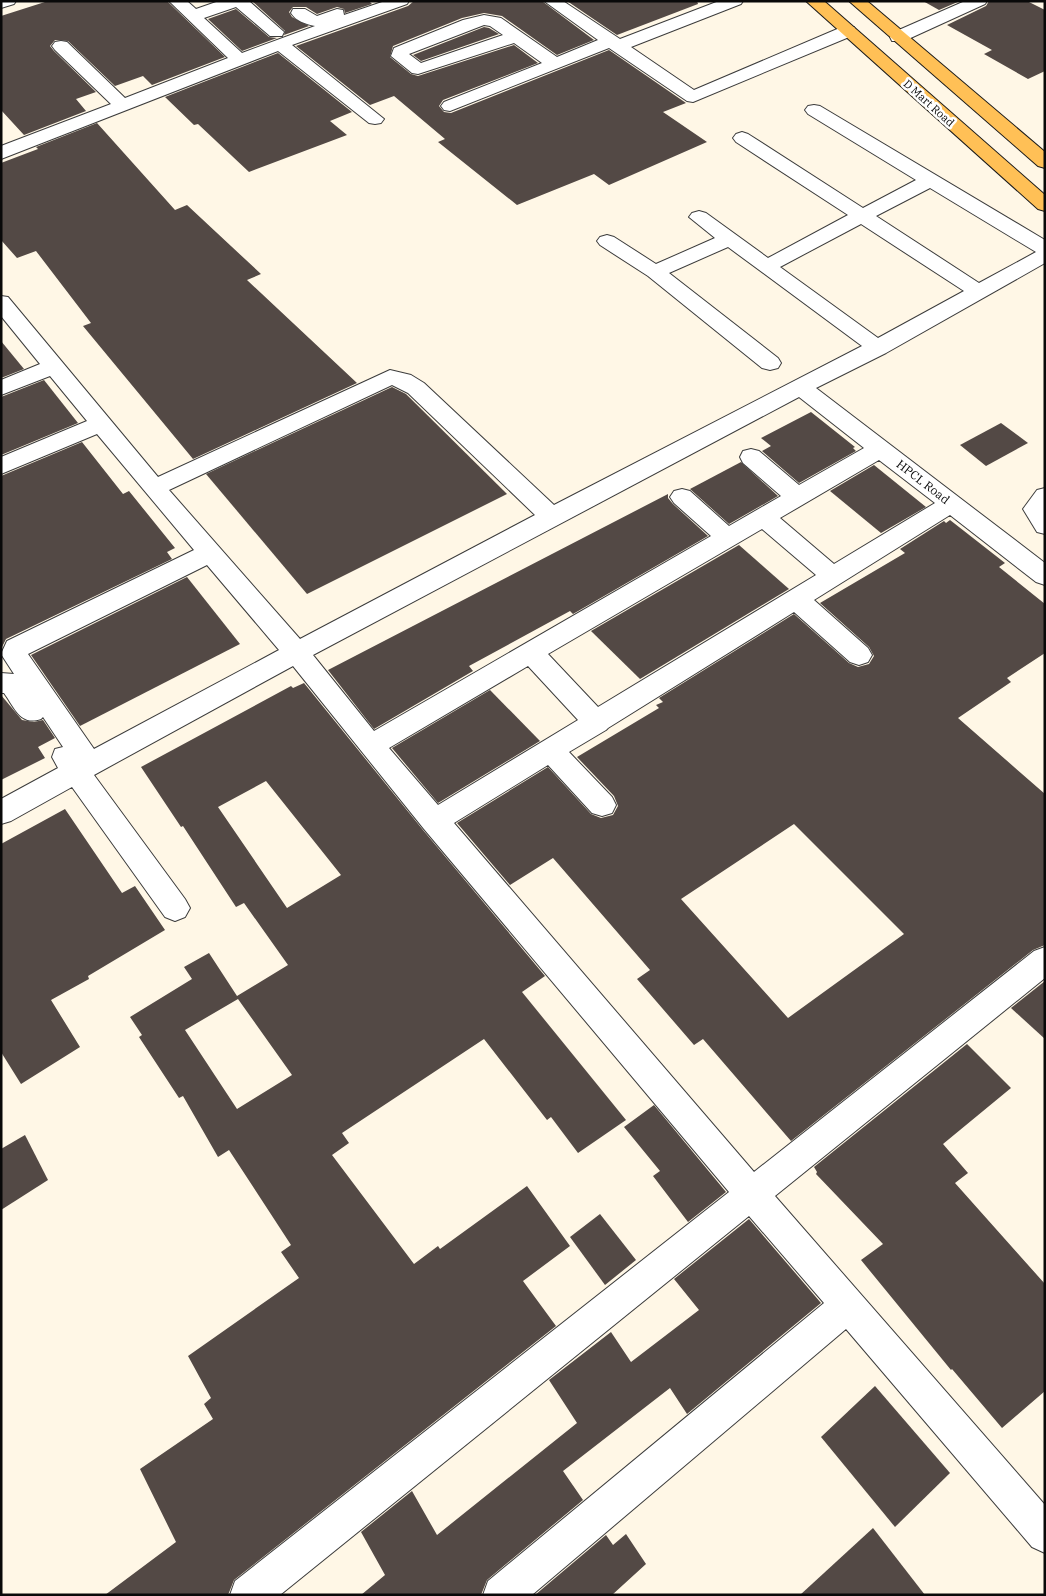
<svg xmlns="http://www.w3.org/2000/svg" width="1046" height="1596" viewBox="0 0 1046 1596" font-family="'IBM Plex Serif',serif">
  <rect width="100%" height="100%" fill="#fff7e6"/>
  <g fill="#534945" fill-rule="evenodd">
    <path d="M48,1H167L225,57L152,85L143,76L115,86L68,41L55,40L50,46L54,51L96,92L76,99L86,111L24,135L1,110V16Z"/>
    <path d="M252,1H369L372,4L345,13L344,9L337,7L317,14L306,7H293L289,12L292,17L309,26L284,35L285,31Z"/>
    <path d="M414,1H542L594,40L557,55L502,16L484,13L462,18L393,46L390,57L411,74L418,76L514,45L538,63L443,100L439,106L444,112L451,113L609,50L686,103L663,112L707,142L609,185L594,174L517,205L438,142L445,139L394,96L370,105L296,46L408,6Z"/>
    <path d="M567,1H697L698,4L617,35Z"/>
    <path d="M923,1H960L939,10Z"/>
    <path d="M989,1H1027L1045,10V71L1028,79L984,54L992,50L947,25L986,6Z"/>
    <path d="M236,9L269,37L277,38L242,51L208,19Z"/>
    <path d="M484,27L489,28L499,34L421,61L413,55Z"/>
    <path d="M278,53L352,112L330,121L347,135L249,172L198,124L194,125L165,97Z"/>
    <path d="M97,123L175,210L187,205L261,274L247,280L357,383L193,459L83,326L91,323L36,251L17,258L1,240V163L38,149L36,147Z"/>
    <path d="M1,341L24,369L1,378Z"/>
    <path d="M44,380L78,423L1,455V397Z"/>
    <path d="M392,387L406,394L507,494L307,594L206,474Z"/>
    <path d="M811,412L855,447L853,448L856,451L799,483L762,451L771,446L761,438Z"/>
    <path d="M1001,423L1028,443L986,466L960,445Z"/>
    <path d="M82,442L123,494L129,491L175,548L167,552L172,559L6,639L1,649V476Z"/>
    <path d="M741,462L778,496L729,524L690,489Z"/>
    <path d="M874,465L926,507L881,533L830,491Z"/>
    <path d="M668,494V498L673,504L708,536L573,614L570,611L469,666L473,671L374,729L328,670Z"/>
    <path d="M950,520L1005,563L999,567L1045,604V653L1007,678L1011,682L958,718L1045,794V945L1033,950L791,1141L703,1039L694,1045L637,979L650,970L553,858L510,885L457,823L548,767L591,814L601,818L613,815L618,806L614,796L577,757L659,708L656,705L663,702L659,698L794,614L849,663L858,667L869,664L874,656L869,647L820,603L905,553L900,549L944,521L946,523ZM794,824L904,934L788,1018L681,899Z"/>
    <path d="M739,545L789,589L640,679L591,631Z"/>
    <path d="M187,577L240,644L80,726L31,655Z"/>
    <path d="M304,683L423,830L545,976L522,992L626,1120L578,1153L551,1117L547,1120L484,1039L342,1133L349,1143L332,1155L414,1264L438,1246L440,1249L527,1186L570,1246L523,1281L556,1326L234,1580L228,1595H105L176,1542L140,1469L213,1419L204,1404L211,1398L188,1356L299,1278L281,1252L291,1245L229,1150L218,1157L183,1096L179,1098L139,1037L142,1035L130,1017L192,979L184,967L209,953L237,996L288,965L244,903L236,907L183,826L181,827L141,767L291,686L293,688ZM266,781L341,875L287,908L218,807ZM238,999L292,1075L237,1109L185,1030Z"/>
    <path d="M490,690L540,741L438,803L392,748Z"/>
    <path d="M1,695L22,720L34,722L43,720L55,738L38,747L45,758L1,780Z"/>
    <path d="M65,809L122,893L135,886L165,930L88,976L89,979L51,1000L80,1047L21,1084L1,1052V844Z"/>
    <path d="M1045,981V1039L1011,1008Z"/>
    <path d="M967,1044L1011,1088L943,1144L968,1173L955,1183L1045,1284V1391L1002,1428L952,1369L951,1370L861,1260L883,1244L816,1174L817,1172L814,1167Z"/>
    <path d="M654,1105L726,1192L688,1222L653,1176L660,1171L624,1127Z"/>
    <path d="M25,1135L48,1180L1,1210V1149Z"/>
    <path d="M600,1214L636,1260L605,1285L570,1237Z"/>
    <path d="M749,1219L821,1303L687,1414L670,1388L563,1471L583,1500L487,1580L481,1595H361L385,1575L361,1532L412,1491L437,1535L577,1423L549,1380L611,1332L631,1362L699,1310L674,1279Z"/>
    <path d="M875,1386L950,1473L895,1527L821,1437Z"/>
    <path d="M873,1528L925,1595H800Z"/>
    <path d="M626,1534L646,1564L612,1595H535L606,1535L613,1545Z"/>
  </g>
  <g fill="none" stroke-linecap="round" stroke-linejoin="round">
    <g stroke="#3c3c3c" stroke-width="2">
      <g id="minor">
        <path d="M1,1H16L14,4L1,8Z"/>
        <path d="M169,1H187L196,9L219,1H249L284,32L282,36H270L236,7L204,18L242,53L315,26C305,24 296,21 291,13L293,9H305L317,16L337,9L343,10L344,15L385,1H409L407,4L292,45L384,119L381,123L375,124L369,123L278,51L1,159V146L111,104L55,50L52,46L55,42L61,41L67,42L125,98L228,58Z"/>
        <path d="M544,1H563L620,39L719,1H743L741,4L631,47L694,90L842,27H854L856,31L854,35L693,102L687,101L609,48L450,111L444,110L441,106L444,102L542,63L514,43L418,74L412,73L391,56L394,48L463,20L484,15L501,18L557,57L598,40ZM484,25L490,26L503,35L421,63L409,54Z"/>
        <path d="M965,1H987L985,4L904,41H892L890,37L892,33Z"/>
        <path d="M814,105L820,106L1045,240V263L886,353L816,388L1045,563V585L1036,582L950,515L814,600L868,648L872,655L868,662L859,665L850,662L794,612L608,728L606,730L569,752L612,797L616,805L612,813L602,816L592,813L548,765L454,823L754,1172L1034,951L1045,947V978L775,1196L1045,1505V1553L1032,1547L846,1329L532,1595H483L488,1581L824,1303L749,1216L280,1595H230L235,1581L729,1192L424,829L293,666L94,775L185,899L190,908L185,917L175,921L165,917L72,787L11,821L1,824V799L58,768L52,757L55,749L63,747L43,717L41,719C20,726 15,708 4,693H1V673L14,674L1,654L7,641L194,550L97,434L1,474V457L87,421L50,376L1,395V380L40,364L1,316V296L8,297L158,477L390,370L411,375L424,383L554,505L862,346L728,247L669,273L778,358L781,363L778,368L770,370L762,368L648,276L600,245L597,241L600,237L607,235L614,237L656,264L715,238L689,217L692,213L699,211L706,213L768,258L848,215L736,142L733,138L736,134L742,132L748,134L863,208L916,180L808,114L805,110L808,106ZM930,188L1036,252L979,283L876,216ZM861,224L964,291L878,338L780,267ZM392,385L408,393L535,515L300,639L169,490ZM799,397L864,448L799,485L759,451L751,449L743,451L740,457L743,463L781,496L729,526L690,491L682,489L674,491L670,497L674,503L711,536L374,731L313,655ZM879,460L935,503L834,564L780,518ZM762,529L816,575L598,707L548,654ZM207,565L279,650L94,749L28,654ZM528,666L578,720L438,805L389,748Z"/>
        <path d="M1045,488V534L1037,532L1023,509L1037,490Z"/>
      </g>
    </g>
    <g stroke="#1a1a1a" stroke-width="2">
      <g id="major">
        <path d="M806,1H824L1045,195V211L1038,209Z"/>
        <path d="M849,1H867L1045,152V168L1038,166Z"/>
      </g>
    </g>
    <use href="#minor" fill="#fff" fill-rule="evenodd"/>
    <use href="#major" fill="#ffc056" fill-rule="evenodd"/>
  </g>
  <g text-anchor="middle" stroke-width="5" stroke-linejoin="round" paint-order="stroke">
    <g font-size="11" fill="#090909" stroke="#fff">
      <text transform="translate(929 103) rotate(42)" y="4">D Mart Road</text>
    </g>
    <g font-size="12" fill="#090909" stroke="#fff">
      <text transform="translate(923 482) rotate(38)" y="4">HPCL Road</text>
    </g>
  </g>
  <rect width="1046" height="1596" fill="none" stroke="#090909" stroke-width="5"/>
</svg>
